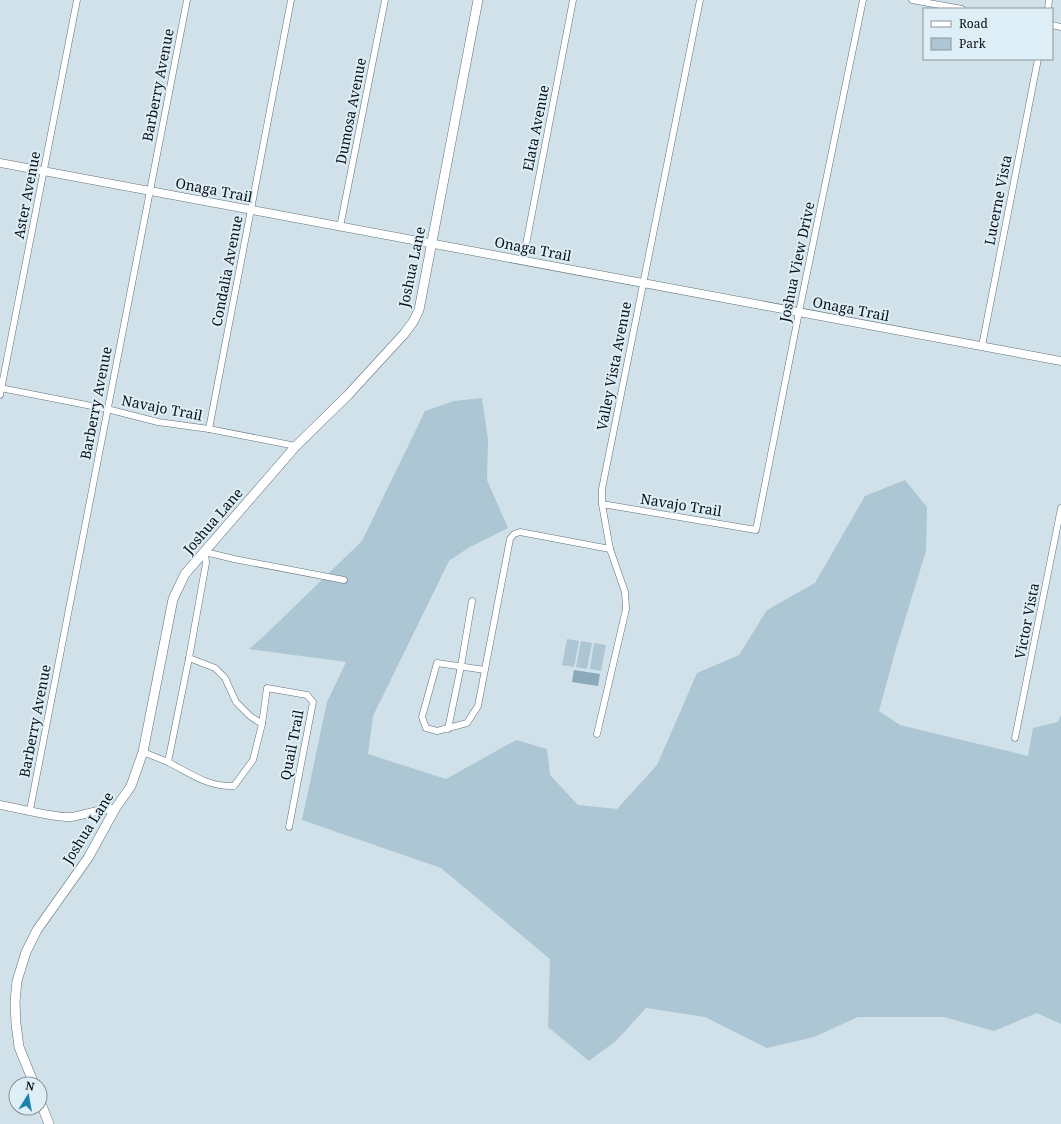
<svg xmlns="http://www.w3.org/2000/svg" width="1061" height="1124" viewBox="0 0 1061 1124" font-family="'Noto Serif',serif">
  <rect width="100%" height="100%" fill="#d1e1ea"/>
  <g fill="#adc6d3">
    <path d="M482,398L488,440L487,480L508,528L468,548L449,561L373,716L368,754L446,779L516,740L547,749L550,775L578,805L617,809L657,765L697,673L739,655L767,610L815,583L865,496L905,480L927,507L926,551L895,652L879,711L900,725L1028,756L1033,728L1058,722L1061,715V1024L1037,1013L994,1031L944,1017H858L814,1037L767,1048L705,1017L646,1008L617,1040L589,1061L548,1027L550,959L441,868L302,820L327,702L346,662L249,649L264,636L362,541L425,411L454,401Z"/>
    <path d="M567,639L579,641L574,667L562,665Z"/>
    <path d="M581,641L592,643L587,669L576,667Z"/>
    <path d="M594,643L606,645L601,671L590,669Z"/>
  </g>
  <path fill="#8aa9ba" d="M574,670L600,674L598,686L572,682Z"/>
  <g fill="none" stroke-linecap="round" stroke-linejoin="round">
    <g stroke="#627179" stroke-width="7">
      <g id="minor">
        <path d="M912,0L962,9"/>
        <path d="M1048,9L1049,0"/>
        <path d="M1052,25L1061,27"/>
        <path d="M340,227L385,0"/>
        <path d="M523,260L573,0"/>
        <path d="M982,346L1038,59"/>
        <path d="M0,388L107,409L158,422L209,429L296,446"/>
        <path d="M0,395L77,0"/>
        <path d="M209,429L291,0"/>
        <path d="M602,504L756,530L799,312L863,0"/>
        <path d="M189,658L215,668L225,678L236,702L250,716L262,724"/>
        <path d="M485,670L437,663L422,717L426,728L437,731L467,723L478,706L510,539L514,534L520,532L610,549"/>
        <path d="M448,729L461,666L472,601"/>
        <path d="M597,734L626,609L625,592L610,549L602,504V489L700,0"/>
        <path d="M1015,738L1061,508"/>
        <path d="M143,752L168,762L189,658L206,563L205,552L234,559L344,580"/>
        <path d="M168,762C191,774 208,787 234,786L253,760L262,724L267,688L307,695L313,702L289,827"/>
        <path d="M30,810L187,0"/>
      </g>
    </g>
    <g stroke="#627179" stroke-width="9">
      <g id="tertiary">
        <path d="M0,163L1061,361"/>
        <path d="M0,805C19,808 53,818 71,817C86,815 100,808 115,809"/>
      </g>
    </g>
    <g stroke="#627179" stroke-width="10">
      <g id="secondary">
        <path d="M34,1084L19,1047L16,1024L15,1002L17,981L26,952L37,930L88,858L115,809L131,786L143,752L173,599L185,574L295,447L348,395L404,334L413,322L419,310L478,0"/>
        <path d="M40,1101L49,1124"/>
      </g>
    </g>
    <use href="#minor" stroke="#fff" stroke-width="6"/>
    <use href="#tertiary" stroke="#fff" stroke-width="8"/>
    <use href="#secondary" stroke="#fff" stroke-width="9"/>
  </g>
  <g text-anchor="middle" stroke-width="4" stroke-linejoin="round" paint-order="stroke">
    <g font-size="14" fill="#090f12" stroke="#deeef7">
      <text transform="translate(158 85) rotate(-79)" y="5">Barberry Avenue</text>
      <text transform="translate(351 111) rotate(-79)" y="5">Dumosa Avenue</text>
      <text transform="translate(536 128) rotate(-79)" y="5">Elata Avenue</text>
      <text transform="translate(214 190) rotate(11)" y="5">Onaga Trail</text>
      <text transform="translate(27 195) rotate(-79)" y="5">Aster Avenue</text>
      <text transform="translate(998 200) rotate(-79)" y="5">Lucerne Vista</text>
      <text transform="translate(533 249) rotate(11)" y="5">Onaga Trail</text>
      <text transform="translate(797 262) rotate(-78)" y="5">Joshua View Drive</text>
      <text transform="translate(412 267) rotate(-78)" y="5">Joshua Lane</text>
      <text transform="translate(227 271) rotate(-79)" y="5">Condalia Avenue</text>
      <text transform="translate(851 309) rotate(11)" y="5">Onaga Trail</text>
      <text transform="translate(614 366) rotate(-79)" y="5">Valley Vista Avenue</text>
      <text transform="translate(96 403) rotate(-79)" y="5">Barberry Avenue</text>
      <text transform="translate(162 408) rotate(11)" y="5">Navajo Trail</text>
      <text transform="translate(681 505) rotate(9)" y="5">Navajo Trail</text>
      <text transform="translate(213 521) rotate(-49)" y="5">Joshua Lane</text>
      <text transform="translate(1027 621) rotate(-79)" y="5">Victor Vista</text>
      <text transform="translate(35 721) rotate(-79)" y="5">Barberry Avenue</text>
      <text transform="translate(292 745) rotate(-79)" y="5">Quail Trail</text>
      <text transform="translate(88 828) rotate(-58)" y="5">Joshua Lane</text>
    </g>
  </g>
  <rect x="923" y="8" width="130" height="52" fill="#deeef7" stroke="#89959b"/>
  <rect x="931" y="21" width="20" height="6" fill="#ffffff" stroke="#89959b"/>
  <text x="959" y="28" font-size="12" fill="#090f12">Road</text>
  <rect x="931" y="38" width="20" height="12" fill="#adc6d3" stroke="#89959b"/>
  <text x="959" y="48" font-size="12" fill="#090f12">Park</text>
  <g transform="translate(28 1096) rotate(11)"><circle r="19" fill="#deeef7" stroke="#89959b"/>
  <path d="M0-3L7 15L0 10L-7 15Z" fill="#1b82ac"/>
  <text y="-6" font-size="11" font-weight="bold" text-anchor="middle" fill="#090f12">N</text>
  </g>
</svg>
